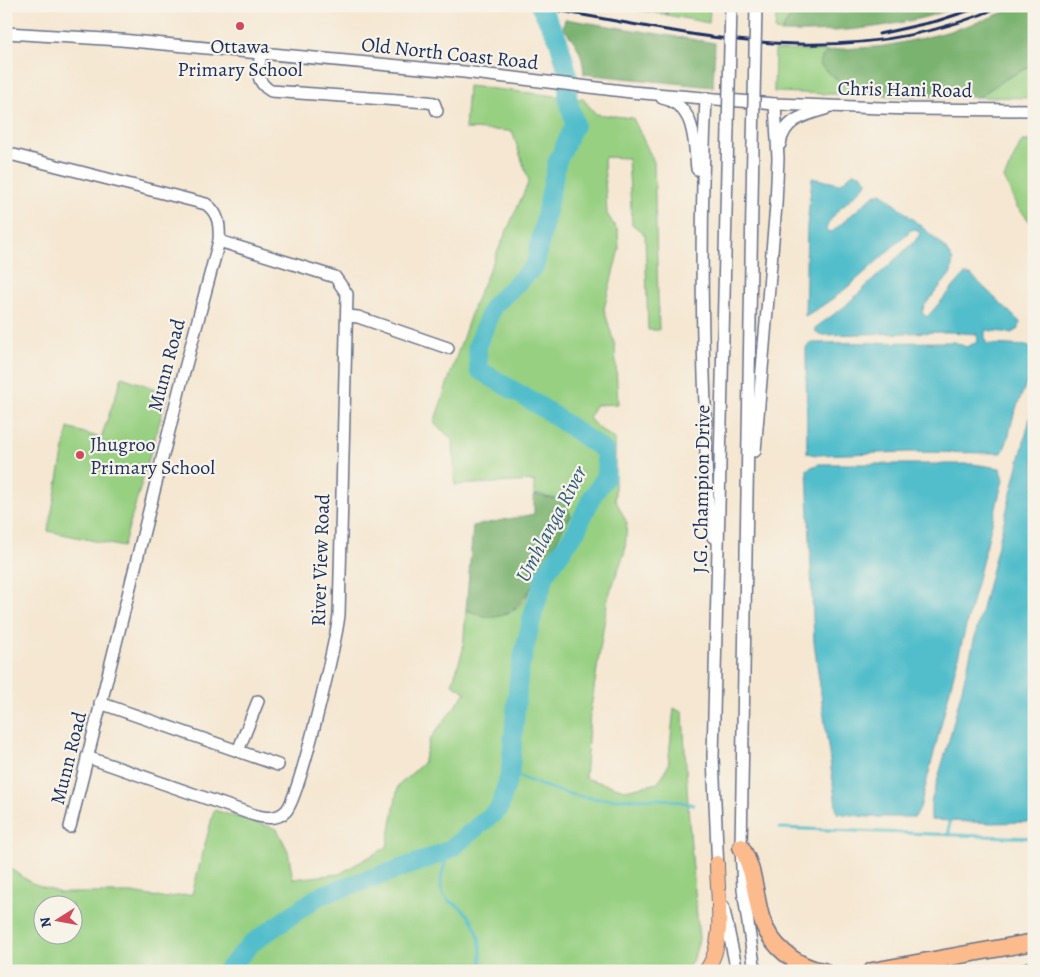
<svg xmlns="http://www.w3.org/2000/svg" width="1040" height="977" viewBox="0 0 1040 977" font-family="Alegreya,serif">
  <rect width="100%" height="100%" fill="#f7f3e8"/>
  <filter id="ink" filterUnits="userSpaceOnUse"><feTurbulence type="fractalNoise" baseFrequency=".02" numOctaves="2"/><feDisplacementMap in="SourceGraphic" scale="10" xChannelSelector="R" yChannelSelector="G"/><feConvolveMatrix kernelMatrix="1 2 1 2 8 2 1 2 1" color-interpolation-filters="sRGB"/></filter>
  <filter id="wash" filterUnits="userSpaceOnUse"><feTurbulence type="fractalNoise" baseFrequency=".0096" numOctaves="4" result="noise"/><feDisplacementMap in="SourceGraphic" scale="20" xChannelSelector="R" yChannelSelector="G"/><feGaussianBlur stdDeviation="1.12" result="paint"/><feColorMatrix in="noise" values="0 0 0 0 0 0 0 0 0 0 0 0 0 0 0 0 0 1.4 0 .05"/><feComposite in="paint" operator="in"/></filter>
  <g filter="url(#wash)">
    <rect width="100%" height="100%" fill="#f5e7d1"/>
    <g fill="#98d082" stroke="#5a8070" fill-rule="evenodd">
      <path d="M667,6H710L709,23L667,15Z"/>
      <path d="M777,6H797L781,32L775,31Z"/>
      <path d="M775,50L828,51L821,58L855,95L774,92Z"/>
      <path d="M1034,64V98L979,97L1002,81Z"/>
      <path d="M468,86L583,99L596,114L633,118L654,162L659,330H648L645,235L632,224L628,158L605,157L604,161L607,214L618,231L619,249L604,309L615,346L618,404L595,405L589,418L597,427L615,439V499L627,523L625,551L608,598L590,714L585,778L625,790L658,783L668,766L674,708L683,713L689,821L699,939L694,958L686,971H6V866L32,883L60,893H132L163,898L192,894L214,810L277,829L288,851L293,879L339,874L387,847L398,786L423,763L430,739L466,692L452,684L463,650L466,610L490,617L512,612L525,599L561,529L571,516L543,495H534V481L455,485L453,440L434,423L475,302L529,181L512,131L465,129ZM42,904H72V934H42Z"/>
      <path d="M1022,141H1034V226L1017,207L1004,178Z"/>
      <path d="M122,377L168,393L123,547L48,531L68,428L101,438Z"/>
    </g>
    <g fill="#7ab270" stroke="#4a7067">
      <path d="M615,6H667V15Z"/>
      <path d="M797,6H961C903,27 843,33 781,32Z"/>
      <path d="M1017,6H1034V64L1002,81L979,97L855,95L820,65C821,60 822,55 827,52C834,48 873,48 884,46C930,38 975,26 1017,6Z"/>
      <path d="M565,19L715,43L713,87L584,74C582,52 578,45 563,28Z"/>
      <path d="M534,495L563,500L571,516C550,542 529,621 489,617C481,616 473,612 466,610L473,526L534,514Z"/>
    </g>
    <g fill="#52becb" stroke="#367694">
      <path d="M853,173L861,174L868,182C856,196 830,213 826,230L832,232L874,195L882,193L943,245L953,260L951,273L924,306L922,313L927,317L964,275H971L1020,322L1019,329L1011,333L985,330V340L987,344L1029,346C1037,368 1023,389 1016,409C1010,424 1010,439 1002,453L909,452L816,455L807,453L806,348L809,343L955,342L966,347L978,342L977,334L949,332L820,335L816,332L815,328L844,307L915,241L920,234L916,229L911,230C877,260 845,295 805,316L807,226L812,178L840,184Z"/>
      <path d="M1034,402V822L991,823L931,820V802L948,744Z"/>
      <path d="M819,464H973L1000,468L1003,480L920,808L915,817H868L837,813L814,642L807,469Z"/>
    </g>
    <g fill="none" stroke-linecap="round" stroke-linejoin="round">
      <g stroke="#52becb" stroke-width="3">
        <path d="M510,773C538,784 571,798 602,799C635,800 659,795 693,805"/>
        <path d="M780,828L1034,838"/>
        <path d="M949,835V821"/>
        <path d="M449,850C446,861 438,881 442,892C446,903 455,902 462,909C481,927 482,947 481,971"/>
      </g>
      <path stroke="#52becb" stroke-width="19" d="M226,971L252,943L319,896L422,861L449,850L499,809L510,773L519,673L533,614L546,573L576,531L593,495L606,477L605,451L543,408L479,370L477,347L493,306L535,266L557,162L575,124L568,100L567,70L558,39L540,6"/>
    </g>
  </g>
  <g filter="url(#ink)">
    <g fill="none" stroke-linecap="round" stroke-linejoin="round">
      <g stroke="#676f86" stroke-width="14">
        <g id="minor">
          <path d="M6,33L121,40L464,72L631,92L775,104L909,109L1034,110"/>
          <path d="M261,54C258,70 255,82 271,91L427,102L434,103L437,111"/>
          <path d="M662,98C696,105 694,142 697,169"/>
          <path d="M706,98C701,200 701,302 705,404C707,448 704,494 713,537"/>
          <path d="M780,144C784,120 804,115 825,109"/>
          <path d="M753,145L741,847L743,889L755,971"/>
          <path d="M6,153L206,204C219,213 220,226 219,241L179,391L70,827"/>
          <path d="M348,316L358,317L448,348"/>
          <path d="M755,451L776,205L778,158L775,104"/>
          <path d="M100,703L278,765"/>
          <path d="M238,751L258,701"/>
          <path d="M87,757L254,815C265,818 277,820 286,811C300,796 336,641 339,615L347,294L335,277L219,241"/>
          <path d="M718,871L713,757L728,128"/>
          <path d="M723,906L737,971"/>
        </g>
      </g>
      <g stroke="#676f86" stroke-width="16">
        <path id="major" d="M706,971C727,941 717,897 717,863"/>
      </g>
      <g stroke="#676f86" stroke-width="19">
        <g id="highway">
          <path d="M741,847C755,871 754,891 761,917C769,945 796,967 823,971"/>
          <path d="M872,971L1034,942"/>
          <path d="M1027,971L1034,969"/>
        </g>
      </g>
      <use href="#minor" stroke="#fff" stroke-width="11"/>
      <use href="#major" stroke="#fbbb8c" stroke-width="14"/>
      <use href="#highway" stroke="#fbbb8c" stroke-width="16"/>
      <g stroke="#1b2f5e" stroke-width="3">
        <path d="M533,6C694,34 844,76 1002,6"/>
        <path d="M879,34L937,21L983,6"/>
      </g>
      <g stroke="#676f86" stroke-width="14" stroke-linecap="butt">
        <g id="minor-bridge">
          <path d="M728,128L731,6"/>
          <path d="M753,145L756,6"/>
        </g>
      </g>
      <use href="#minor-bridge" stroke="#fff" stroke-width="11"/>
    </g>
  </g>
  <g fill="#d1495b" stroke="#f7f3e8" stroke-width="2">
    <circle cx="240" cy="26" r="5"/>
    <circle cx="80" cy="455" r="5"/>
  </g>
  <g text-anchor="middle" stroke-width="4.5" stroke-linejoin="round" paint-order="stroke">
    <g font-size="20" fill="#1b2f5e" stroke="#f7f3e8">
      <text x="240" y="53">Ottawa<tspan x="240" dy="23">Primary School</tspan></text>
      <text x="90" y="451" text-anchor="start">Jhugroo<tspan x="90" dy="23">Primary School</tspan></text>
    </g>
    <g font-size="20" fill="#1b2f5e" stroke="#f7f3e8">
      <text transform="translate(450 53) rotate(6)" y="7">Old North Coast Road</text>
      <text transform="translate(905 89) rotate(1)" y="7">Chris Hani Road</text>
      <text transform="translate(166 365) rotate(-75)" y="7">Munn Road</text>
      <text transform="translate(701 489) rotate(-89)" y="7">J.G. Champion Drive</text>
      <text transform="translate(320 560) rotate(-88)" y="7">River View Road</text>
      <text transform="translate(68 758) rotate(-76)" y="7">Munn Road</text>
    </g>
    <g font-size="21" font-style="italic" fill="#2c5a7f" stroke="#f7f3e8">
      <text transform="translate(551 524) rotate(-62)" y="7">Umhlanga River</text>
    </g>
  </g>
  <rect width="1040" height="977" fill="none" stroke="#f7f3e8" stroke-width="25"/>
  <g transform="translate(58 920) rotate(259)"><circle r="24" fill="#f7f3e8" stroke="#9fa5b1"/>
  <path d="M0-4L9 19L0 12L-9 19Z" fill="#d1495b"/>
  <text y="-8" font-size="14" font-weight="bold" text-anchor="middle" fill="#1b2f5e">N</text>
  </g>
</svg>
